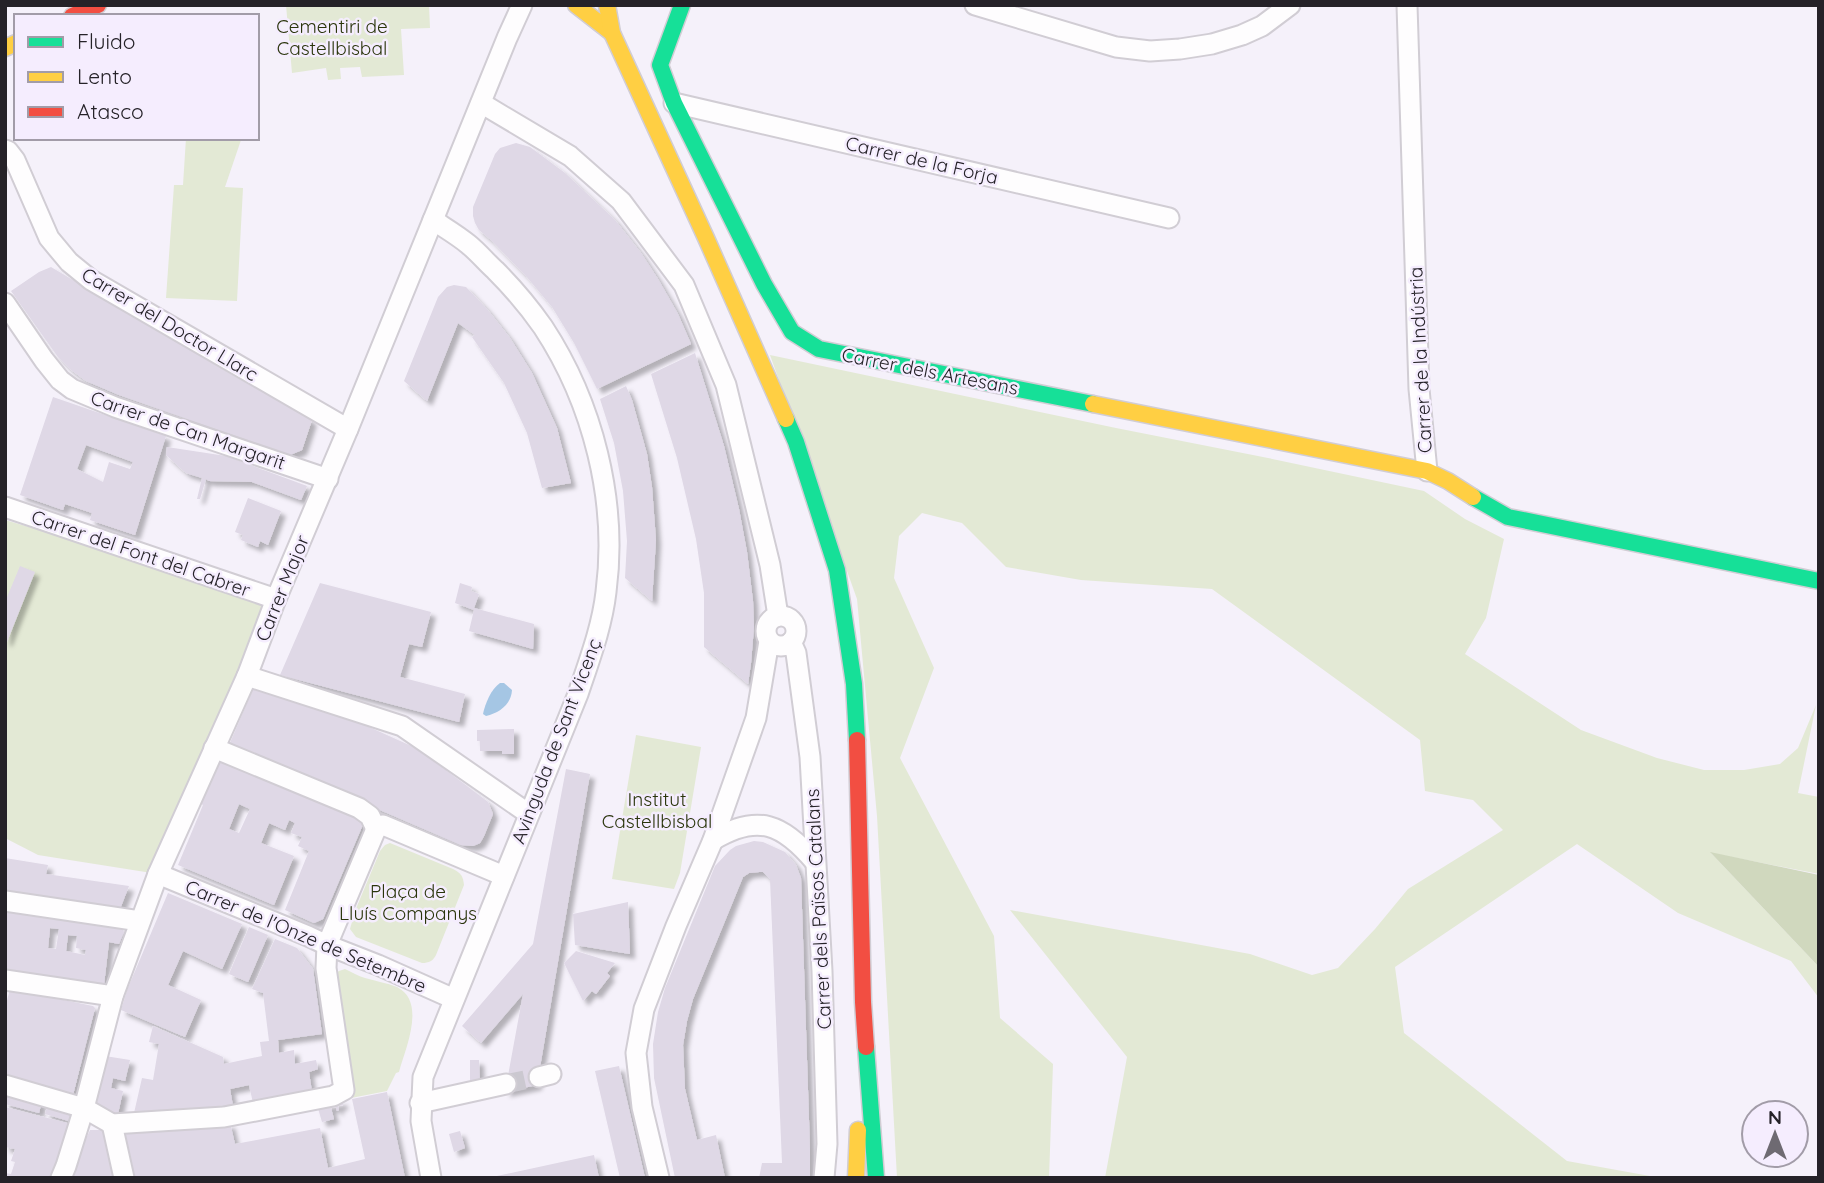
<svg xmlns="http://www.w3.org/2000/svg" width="1824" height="1183" viewBox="0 0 1824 1183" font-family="Quicksand,sans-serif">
  <defs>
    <filter id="shadow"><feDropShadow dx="5" dy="5" stdDeviation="2" flood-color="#0004"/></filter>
  </defs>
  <rect width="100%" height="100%" fill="#f5f1fa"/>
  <g fill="#e3e9d5">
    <path d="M286,5H429L430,28L401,29L404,75L362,77L360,67L340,68L341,79L328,80L326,68L292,73Z"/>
    <path d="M186,138L241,140L225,187L243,188L237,301L166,298L174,185H183Z"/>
    <path d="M770,355L1116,428L1268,458L1424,491L1465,519L1504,539L1486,618L1465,654L1581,730L1657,758L1704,770H1744L1780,764L1798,748L1816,705L1798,793L1819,797V874L1711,853L1819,967V998L1791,961L1678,913L1577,844L1395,967L1404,1033L1567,1161L1661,1178H1105L1127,1057L1010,910L1250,954L1312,975L1338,968L1375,929L1408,889L1503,830L1473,800L1425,791L1420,740L1212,589L1081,580L1006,567L962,523L922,513L899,536L894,578L934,668L900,758L994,936L1000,1018L1053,1064L1049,1178H897L877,816L857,599Z"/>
    <path d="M5,520L276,599L158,874L38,855L5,838Z"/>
    <path d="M636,735L701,747L680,873L674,889L612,879Z"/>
    <path d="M390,843L453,869C461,873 463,876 464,885L436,955C433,961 429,963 422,963L356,937L350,929L355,911L380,851L385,845Z"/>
    <path d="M345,969C352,972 358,976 365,978C375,981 387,983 397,987C427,1002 405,1049 399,1072L396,1073L387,1091L351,1098L334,977L335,974L339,971Z"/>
  </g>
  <path fill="#d0d8be" d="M1710,852L1819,875V967Z"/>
  <path fill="#a5c6e4" d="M500,683H504L512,690C511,705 499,713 486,716L483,714C485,704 491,689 500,683Z"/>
  <g fill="#dfd8e6" fill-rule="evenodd" filter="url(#shadow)">
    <path d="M516,143L530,147L565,173L615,220L641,253L658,279L678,314L691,344L597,389L574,343L552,307L526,276L490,239L479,230L475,223L473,216V207L495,154L500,148Z"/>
    <path d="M51,267L229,373L312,420L302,450L290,455L119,395L86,381L70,369L58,357L11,291L39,272Z"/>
    <path d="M454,285L466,287L487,309L510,338L532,373L557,428L571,483L542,488L527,433L504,383L472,337L475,335L458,323L427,401L404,381L438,297L447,287Z"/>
    <path d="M695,353L724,446L739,509L747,552L753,601L754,627L751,663L748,684L704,647V593L696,539L677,458L651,374Z"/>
    <path d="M626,386L632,400L647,454L652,487L656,540L652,601L625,578L627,541L623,491L614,443L600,399Z"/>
    <path d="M53,397L166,436L135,535L90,520L92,513L65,504L63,510L20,495ZM86,445L133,462L130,469L109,462L103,482L77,469Z"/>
    <path d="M167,447L226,456L307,486L301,500L252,482L209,481L206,479L200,499H197L202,478L186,473L166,455Z"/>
    <path d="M248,498L281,511L268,545L260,541L258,547L241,540L243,535L235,532Z"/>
    <path d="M20,566L35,572L7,642L5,641V602Z"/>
    <path d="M320,583L431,612L422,647L409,644L400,677L465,694L459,722L280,675Z"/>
    <path d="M460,583L472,587L471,591L479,594L474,608L534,624L533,649L469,631L474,610L455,603Z"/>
    <path d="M254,687L349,718L418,749L488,802L493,814L484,836L480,843L473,846L461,845L229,745Z"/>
    <path d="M514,729V754H502V751H480V741H477V730Z"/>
    <path d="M218,757L329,803L364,822L323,919L314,923L285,910L309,851L298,846L302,837L291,833L295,823L289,820L285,830L269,823L261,843L294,856L274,905L178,865L203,805L199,803ZM239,804L250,809L239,833L229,829Z"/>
    <path d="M566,769L590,774L537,1085L505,1092L523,994L481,1043L462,1026L533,944Z"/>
    <path d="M754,841L763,842L785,852L796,865L801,878L810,1150V1178H759L762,1163H782L770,879L763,872H759L749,873L743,877L693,999L687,1021L683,1045L685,1089L697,1140L716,1135L725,1178H675L654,1078L653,1044L658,1012L665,988L715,866L730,850L736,846Z"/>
    <path d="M5,858L48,865L46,874L129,886L120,909L5,893Z"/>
    <path d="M168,893L242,924L222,969L183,951L168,985L201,1000L185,1037L121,1010L127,990Z"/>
    <path d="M628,902L630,954L575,945L573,914Z"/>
    <path d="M5,911L122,928L124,932L119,944L109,942L104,985L5,973ZM50,928L59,929L56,949L48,948ZM68,935L77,936L76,948L86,950L85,955L66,951Z"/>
    <path d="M249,927L268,935L248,982L229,974Z"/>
    <path d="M275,939L297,948L313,969L322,1034L278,1040L279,1053L294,1050L295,1064L316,1060L318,1069L309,1072L312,1092L253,1103L249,1085L230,1089L233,1106L174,1112L134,1113L142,1078L153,1080L159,1044L149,1042L153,1026L223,1057L224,1064L262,1056L260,1042L269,1041L263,993L252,989Z"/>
    <path d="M576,951L615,963L607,973L610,976L596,994L592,991L583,1001L564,963Z"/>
    <path d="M10,989L93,1006L95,1008L72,1099L5,1080V1008Z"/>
    <path d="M105,1056L130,1060L125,1081L113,1078L111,1088L123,1091L118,1114H105L95,1104Z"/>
    <path d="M470,1060H479L480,1086L470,1089Z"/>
    <path d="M619,1066L645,1178H620L595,1071Z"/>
    <path d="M5,1090L42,1101L39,1113L5,1104Z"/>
    <path d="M387,1092L405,1178H133L123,1135L128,1129L206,1128L230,1123L235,1144L320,1128L328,1168L365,1159L352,1099Z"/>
    <path d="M342,1100L343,1105L338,1106L339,1110L337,1111L336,1107L331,1108L334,1119L322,1122L317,1105Z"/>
    <path d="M48,1103L74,1110L72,1122L45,1114Z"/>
    <path d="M5,1107L71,1124L54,1178H5V1173L11,1174L15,1162L11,1161L15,1149L5,1147Z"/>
    <path d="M90,1130H107L117,1178H68Z"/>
    <path d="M460,1131L465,1148L454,1152L449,1134Z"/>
    <path d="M594,1155L599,1178H493L492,1177Z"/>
  </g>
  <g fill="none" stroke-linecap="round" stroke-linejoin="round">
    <path stroke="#cbc8d0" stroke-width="19" stroke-dasharray="19 10" stroke-linecap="butt" d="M506,1084L539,1077"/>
    <g stroke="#d1cdd4" stroke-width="23">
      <g id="street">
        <path d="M975,5L1116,47L1150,51L1180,49L1212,44L1242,35L1262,26L1290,5"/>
        <path d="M1407,5L1419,389L1427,471"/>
        <path d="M481,103L570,156L621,201L684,285L726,385L770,565L778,616"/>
        <path d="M674,103L1169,218"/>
        <path d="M5,150L8,151L15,160L49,238L69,262L91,280L348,429"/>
        <path d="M5,303L44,360L60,380L72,389L115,407L328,479"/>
        <path d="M5,507L276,599"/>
        <circle cx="781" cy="631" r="15"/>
        <path d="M791,642L796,653L810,757L822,971L827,1144L824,1178"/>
        <path d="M247,676L402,726L529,814"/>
        <path d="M214,748L359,808L370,816L376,829"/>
        <path d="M713,840C758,813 783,824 815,862"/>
        <path d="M158,874L308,936L327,945L378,965L454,999"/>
        <path d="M5,901L140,921"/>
        <path d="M5,980L113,996"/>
        <path d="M539,1077L551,1074"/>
        <path d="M5,1085L84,1108L112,1124L224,1117L333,1096L344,1090L326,968L327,945L376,829L383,825L504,876"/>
        <path d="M420,1103L506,1084"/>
        <path d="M112,1124L124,1178"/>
        <path d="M61,1178L66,1166L84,1108L113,996L158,874L247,676L276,599L348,429L507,38L522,5"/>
        <path d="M431,1178L421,1121L423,1077L578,694C589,661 602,627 606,592C618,501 593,403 543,327C529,307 512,287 495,270C486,262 478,252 468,244C457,235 445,228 433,220"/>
        <path d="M659,1178L642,1107L636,1053L644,1009L676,926L713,840L756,718L769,641"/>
      </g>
    </g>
    <g stroke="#d1cdd4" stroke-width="19">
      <g id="fast">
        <path d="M682,5L660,65L674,103L764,284L792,332L819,349L1093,404"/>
        <path d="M786,419L796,442L837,570L854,684L857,740"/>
        <path d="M1473,497L1508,517L1819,581"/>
        <path d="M866,1047L876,1178"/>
      </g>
    </g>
    <g stroke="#d1cdd4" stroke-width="19">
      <g id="slow">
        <path d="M576,5L612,33"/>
        <path d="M607,5L612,33L706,238L786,419"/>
        <path d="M5,48L16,43"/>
        <path d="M1093,404L1427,471L1448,481L1473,497"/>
        <path d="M856,1178L858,1130"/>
      </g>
    </g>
    <g stroke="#d1cdd4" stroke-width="19">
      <g id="jam">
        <path d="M72,16L98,5"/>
        <path d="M857,740L863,1002L866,1047"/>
      </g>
    </g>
    <use href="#street" stroke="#fefdfe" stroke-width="19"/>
    <use href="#fast" stroke="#16e098" stroke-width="16"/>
    <use href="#slow" stroke="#ffcf43" stroke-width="16"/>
    <use href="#jam" stroke="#f24e42" stroke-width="16"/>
  </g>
  <g text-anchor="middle" stroke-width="5" stroke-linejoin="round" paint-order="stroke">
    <g font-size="19" fill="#2a350b" stroke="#f5edfe">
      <text x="332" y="33">Cementiri de<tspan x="332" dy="22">Castellbisbal</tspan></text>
      <text x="657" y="806">Institut<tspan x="657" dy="22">Castellbisbal</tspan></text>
      <text x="408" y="898">Plaça de<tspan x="408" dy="22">Lluís Companys</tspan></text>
    </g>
    <g font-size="19" fill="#252228" stroke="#f5edfe">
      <text transform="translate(922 160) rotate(13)" y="7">Carrer de la Forja</text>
      <text transform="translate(170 324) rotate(31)" y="7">Carrer del Doctor Llarc</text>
      <text transform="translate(1420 360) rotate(-93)" y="7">Carrer de la Indústria</text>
      <text transform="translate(930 371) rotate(11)" y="7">Carrer dels Artesans</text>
      <text transform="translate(188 430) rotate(19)" y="7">Carrer de Can Margarit</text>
      <text transform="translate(141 553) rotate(19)" y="7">Carrer del Font del Cabrer</text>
      <text transform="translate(282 588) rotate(-68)" y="7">Carrer Major</text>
      <text transform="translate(556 741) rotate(-69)" y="7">Avinguda de Sant Vicenç</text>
      <text transform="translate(818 909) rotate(-93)" y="7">Carrer dels Països Catalans</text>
      <text transform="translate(306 936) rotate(23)" y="7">Carrer de l'Onze de Setembre</text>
    </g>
  </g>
  <rect width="1824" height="1183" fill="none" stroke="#252228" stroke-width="14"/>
  <rect x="14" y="14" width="245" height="126" fill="#f5edfe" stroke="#a29ca8" stroke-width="2"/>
  <rect x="28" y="37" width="35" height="10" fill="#16e098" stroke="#a29ca8" stroke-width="2"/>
  <text x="77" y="49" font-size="21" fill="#252228">Fluido</text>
  <rect x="28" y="72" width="35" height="10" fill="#ffcf43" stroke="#a29ca8" stroke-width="2"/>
  <text x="77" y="84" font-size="21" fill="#252228">Lento</text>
  <rect x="28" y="107" width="35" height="10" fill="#f24e42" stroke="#a29ca8" stroke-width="2"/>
  <text x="77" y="119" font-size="21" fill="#252228">Atasco</text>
  <g transform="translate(1775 1134)"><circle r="33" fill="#f5edfe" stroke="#a29ca8" stroke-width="2"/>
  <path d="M0-5L12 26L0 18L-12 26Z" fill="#6e6a72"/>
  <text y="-10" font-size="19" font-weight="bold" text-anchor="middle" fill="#252228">N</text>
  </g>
</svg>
